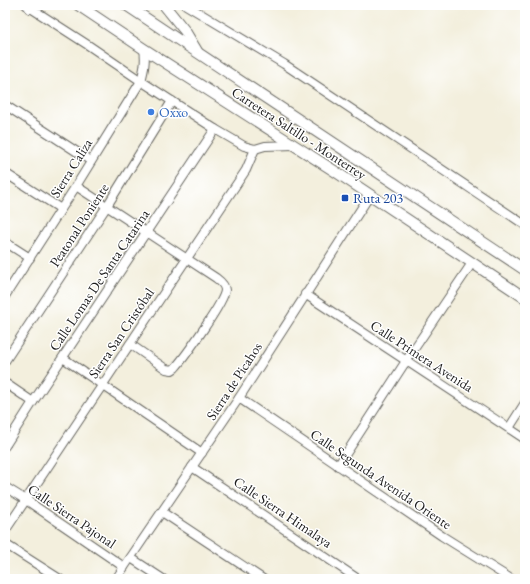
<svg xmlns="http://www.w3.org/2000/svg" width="530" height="584" viewBox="0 0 530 584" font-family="'EB Garamond',serif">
  <rect width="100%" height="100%" fill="#fff"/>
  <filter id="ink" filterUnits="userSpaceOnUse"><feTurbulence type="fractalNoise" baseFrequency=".025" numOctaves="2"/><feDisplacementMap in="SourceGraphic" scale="8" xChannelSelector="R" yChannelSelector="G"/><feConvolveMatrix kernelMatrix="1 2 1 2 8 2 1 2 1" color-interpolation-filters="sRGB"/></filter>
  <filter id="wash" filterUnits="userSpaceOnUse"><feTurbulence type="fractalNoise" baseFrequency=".012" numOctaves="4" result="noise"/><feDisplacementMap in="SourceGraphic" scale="16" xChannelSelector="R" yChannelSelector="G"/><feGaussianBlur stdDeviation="0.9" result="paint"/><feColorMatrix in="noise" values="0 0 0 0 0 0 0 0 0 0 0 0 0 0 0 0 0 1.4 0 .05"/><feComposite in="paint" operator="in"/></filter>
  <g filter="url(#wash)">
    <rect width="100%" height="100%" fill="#f3efdd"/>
  </g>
  <g filter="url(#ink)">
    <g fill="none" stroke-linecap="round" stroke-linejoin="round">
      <g stroke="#676660" stroke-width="10">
        <g id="minor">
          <path d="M26,5L88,45L141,81L215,129L244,146L255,149L265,146L293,145"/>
          <path d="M186,5L284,64L525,225"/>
          <path d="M5,105L91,161"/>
          <path d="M5,173L61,209"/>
          <path d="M76,186L216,278C220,281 225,285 225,290C225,301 184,358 175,368L172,370L166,369L130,344"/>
          <path d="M5,242L30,258"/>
          <path d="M305,294L525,439"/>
          <path d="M5,296L76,186L141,81C144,70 146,61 144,49"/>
          <path d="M63,358L202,453"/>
          <path d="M5,361L107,206L172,101"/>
          <path d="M5,383L33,402"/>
          <path d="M239,398L442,536L511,579"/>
          <path d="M509,428L525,403"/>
          <path d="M5,446L33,402L215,129"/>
          <path d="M338,466L406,361L472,263"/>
          <path d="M192,467L358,579"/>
          <path d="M5,487L26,500L124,567"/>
          <path d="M162,512L263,579"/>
          <path d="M5,531L246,170L255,149"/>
          <path d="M5,544L60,579"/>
          <path d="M131,558L163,579"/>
          <path d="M116,579L239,398L370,195"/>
        </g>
      </g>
      <g stroke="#676660" stroke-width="12">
        <g id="major">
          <path d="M29,5L30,8"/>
          <path d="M78,5L144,49L336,172L525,298"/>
          <path d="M126,5L525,270"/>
          <path d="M164,5L185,31L197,51"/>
        </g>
      </g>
      <use href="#minor" stroke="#fff" stroke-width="8"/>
      <use href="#major" stroke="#fff" stroke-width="10"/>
    </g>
  </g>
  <circle fill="#3f7fe0" stroke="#fff" stroke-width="1.5" cx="151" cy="112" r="4"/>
  <rect fill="#1a4fb4" stroke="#fff" stroke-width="1.5" x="341" y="194" width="8" height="8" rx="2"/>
  <g text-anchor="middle" stroke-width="3" stroke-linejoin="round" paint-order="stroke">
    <g font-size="14" fill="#366cbe" stroke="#fff" text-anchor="start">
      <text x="159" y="117">Oxxo</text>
    </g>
    <g font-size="14" fill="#1c1c1c" stroke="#fff">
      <text transform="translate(299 133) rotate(33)" y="5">Carretera Saltillo - Monterrey</text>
      <text transform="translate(71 168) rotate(-58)" y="5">Sierra Caliza</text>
      <text transform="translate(79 225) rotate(-57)" y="5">Peatonal Poniente</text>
      <text transform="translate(99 280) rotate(-56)" y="5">Calle Lomas De Santa Catarina</text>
      <text transform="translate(121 333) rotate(-56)" y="5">Sierra San Cristóbal</text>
      <text transform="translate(422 356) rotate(33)" y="5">Calle Primera Avenida</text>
      <text transform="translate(234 381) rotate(-57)" y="5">Sierra de Picahos</text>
      <text transform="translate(381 479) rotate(34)" y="5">Calle Segunda Avenida Oriente</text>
      <text transform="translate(283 512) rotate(34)" y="5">Calle Sierra Himalaya</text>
      <text transform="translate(72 516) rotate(34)" y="5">Calle Sierra Pajonal</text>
    </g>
    <g font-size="14" fill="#164399" stroke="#fff" text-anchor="start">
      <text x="353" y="203">Ruta 203</text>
    </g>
  </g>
  <rect width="530" height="584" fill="none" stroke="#fff" stroke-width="20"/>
</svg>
